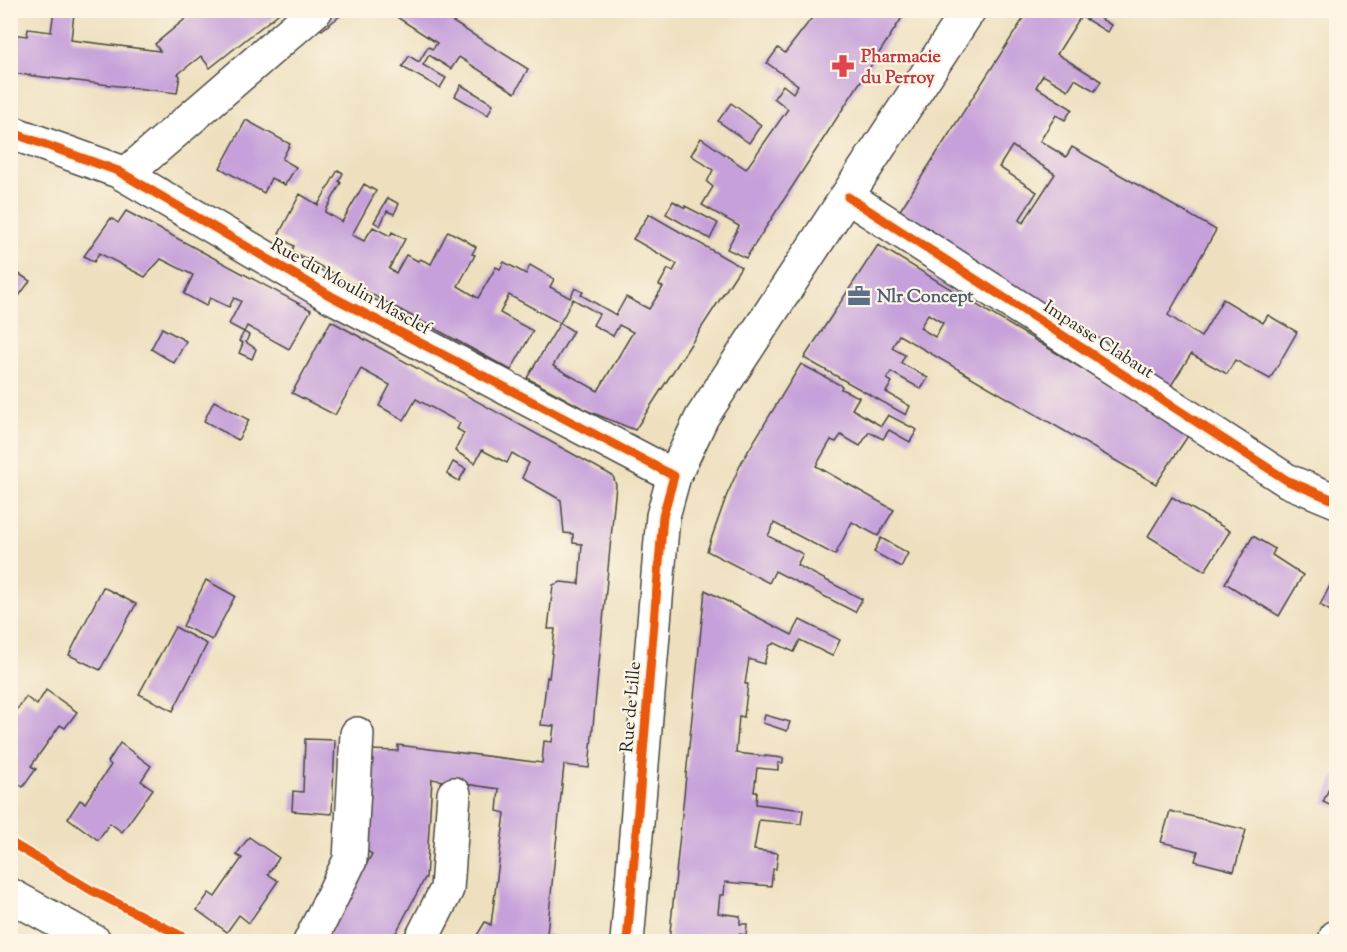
<svg xmlns="http://www.w3.org/2000/svg" width="1347" height="952" viewBox="0 0 1347 952" font-family="'Sorts Mill Goudy',serif">
  <rect width="100%" height="100%" fill="#fcf5e5"/>
  <filter id="ink" filterUnits="userSpaceOnUse"><feTurbulence type="fractalNoise" baseFrequency=".0167" numOctaves="2"/><feDisplacementMap in="SourceGraphic" scale="12" xChannelSelector="R" yChannelSelector="G"/><feConvolveMatrix kernelMatrix="1 2 1 2 8 2 1 2 1" color-interpolation-filters="sRGB"/></filter>
  <filter id="wash" filterUnits="userSpaceOnUse"><feTurbulence type="fractalNoise" baseFrequency=".008" numOctaves="4" result="noise"/><feDisplacementMap in="SourceGraphic" scale="24" xChannelSelector="R" yChannelSelector="G"/><feGaussianBlur stdDeviation="1.35" result="paint"/><feColorMatrix in="noise" values="0 0 0 0 0 0 0 0 0 0 0 0 0 0 0 0 0 1.4 0 .05"/><feComposite in="paint" operator="in"/></filter>
  <g filter="url(#wash)">
    <rect width="100%" height="100%" fill="#eee0bf"/>
    <g id="blocks">
      <g fill="#c6a0da" fill-rule="evenodd">
        <path d="M54,10L74,13L71,40L160,51L155,44L196,10H218L220,13L223,10H283L210,68L201,56L178,74L180,76L177,93L10,73V34L27,36L28,29L51,32Z"/>
        <path d="M333,10L340,16L322,30L314,27Z"/>
        <path d="M386,10H434L528,69L515,93L459,57L451,69L429,55L423,65L446,78L440,88L402,67L409,56L419,62L428,47L433,49L437,43Z"/>
        <path d="M818,10H907L746,258L727,249L739,226L702,205L713,187L707,182L713,170L691,155L701,138L746,169L788,109L774,98L783,85L793,93L798,85L767,63L778,48L785,53Z"/>
        <path d="M1029,10H1087L1111,25L1107,32L1081,16L1057,54L1101,81L1095,91L1075,79L1068,90L1043,75L1036,87L1072,109L1065,120L1056,115L1040,141L1066,157L1072,147L1216,230L1168,315L1201,337L1223,299L1263,323L1268,315L1297,332L1270,379L1235,360L1227,374L1191,354L1167,392L895,218ZM1012,146L1055,174L1023,223L1019,220L1037,192L999,167Z"/>
        <path d="M461,85L493,104L488,115L455,96Z"/>
        <path d="M731,103L761,125L749,143L718,121Z"/>
        <path d="M246,120L290,144L282,159L296,167L285,185L271,178L264,193L220,168Z"/>
        <path d="M338,170L343,173L339,181L341,183L325,212L342,222L364,184L376,191L352,235L364,241L373,227L390,236L392,232L405,239L389,269L396,273L406,255L418,261L420,259L431,264L448,231L465,240L476,247L472,254L475,255L458,286L478,298L496,267L500,269L504,262L526,274L530,265L554,279L550,287L570,298L575,288L583,292L581,295L616,315L626,297L649,309L663,287L659,285L668,269L673,271L677,264L633,239L649,214L741,267L635,430L588,411L527,378L560,323L573,331L553,366L598,391L633,332L619,325L613,336L593,325L599,314L573,299L560,323L509,295L500,313L533,331L511,370L292,251L294,246L278,236L300,194L318,205Z"/>
        <path d="M388,198L399,204L394,214L387,211L380,226L374,222Z"/>
        <path d="M673,201L685,208V206L718,223L710,239L666,214Z"/>
        <path d="M126,211L311,310L289,349L247,326L244,332L229,324L241,301L234,298L229,307L210,298L206,306L184,294L193,275L161,259L145,277L99,253L94,262L84,256L111,218L118,223Z"/>
        <path d="M878,245L1091,374L1188,436L1156,484L899,335L892,348L905,355L901,363L928,378L921,389L891,372L887,379L892,382L886,392L910,406L906,415L804,358ZM928,314L943,323L935,337L920,328Z"/>
        <path d="M10,268L30,281L10,308Z"/>
        <path d="M331,321L613,476L616,485L589,768L564,765L547,934L563,938L566,942H473L485,922L491,925L505,813L497,811L499,789L432,779L426,878H425L391,942H324L372,854L367,851L369,750L398,751V745L542,763L544,741L552,742L554,726L541,725L547,677L549,678L555,629H548L553,585L561,582L579,584L582,544L573,543V534L564,533L561,500L522,478L529,463L512,453L507,463L482,450L475,463L455,451L464,433L457,429L460,423L416,399L404,420L379,406L390,385L361,369L335,415L292,393Z"/>
        <path d="M162,328L186,341L174,363L151,349Z"/>
        <path d="M244,332L249,335L246,342L256,349L252,359L239,353L243,343L239,341Z"/>
        <path d="M801,364L842,386L841,389L859,397L852,409L881,426L888,415L917,430L910,442L889,430L883,439L869,432L860,446L841,435L836,442L831,440L816,466L894,510L878,536L852,522L835,555L774,523L768,536L803,554L797,565L862,599L855,612L775,571L769,583L707,551L726,497L742,461Z"/>
        <path d="M214,401L249,420L238,440L204,421Z"/>
        <path d="M453,462L466,469L459,481L447,474Z"/>
        <path d="M1172,497L1230,531L1205,571L1148,536Z"/>
        <path d="M1253,536L1275,549L1272,555L1303,575L1279,616L1225,583Z"/>
        <path d="M881,538L908,553L901,567L874,552Z"/>
        <path d="M1336,574V604L1332,612L1320,605Z"/>
        <path d="M206,580L235,596L212,640L183,626Z"/>
        <path d="M103,587L136,604L100,670L69,655Z"/>
        <path d="M705,590L792,635L800,620L840,640L832,656L800,640L794,652L775,643L769,646L764,664L749,659L745,684H748L744,717L739,716L736,753L783,758V763H778V770L757,768L754,792H757L756,804L803,810L801,824L759,820L754,850L778,853L776,869H773L771,886L725,882L724,895H720L718,913L740,916V924H747L746,935L739,934V939L718,938L717,942H669Z"/>
        <path d="M175,627L207,644L173,711L139,694Z"/>
        <path d="M46,690L77,712L65,728L60,725L31,766L36,769L23,787L10,778V719L26,697L37,705Z"/>
        <path d="M765,715L790,722L787,731L763,723Z"/>
        <path d="M305,739L335,740L332,814L292,811L293,791L303,792Z"/>
        <path d="M120,743L151,766L141,781L153,789L122,832L110,823L98,840L68,818L80,800L85,803L111,765L108,762Z"/>
        <path d="M1336,773V808L1323,802Z"/>
        <path d="M1170,811L1246,830L1234,871L1195,861L1198,851L1161,842Z"/>
        <path d="M249,837L279,858L268,874L278,881L249,923L239,915L227,932L197,910L209,893L215,897L242,858L236,855Z"/>
      </g>
    </g>
  </g>
  <g filter="url(#ink)">
    <use href="#blocks" fill-opacity="0" stroke="#484641" stroke-width="1.5"/>
    <g fill="none" stroke-linecap="round" stroke-linejoin="round">
      <g stroke="#484641" stroke-width="36">
        <g id="minor">
          <path d="M10,132L118,171L331,296L674,476"/>
          <path d="M125,175L316,10"/>
          <path d="M848,197L1288,481L1336,501"/>
          <path d="M10,895L95,942"/>
          <path d="M310,942L350,860L357,734"/>
          <path d="M420,942L447,889L454,794"/>
          <path d="M1335,942L1336,937"/>
        </g>
      </g>
      <g stroke="#484641" stroke-width="36">
        <path id="major" d="M627,942L663,516L674,476L702,417L969,10"/>
      </g>
      <use href="#minor" stroke="#fff" stroke-width="33"/>
      <use href="#major" stroke="#fff" stroke-width="33"/>
      <g stroke="#fcf5e5" stroke-width="13">
        <g id="cycleway">
          <path d="M10,132L118,171L331,296L674,476L663,516L627,942"/>
          <path d="M848,197L1288,481L1336,501"/>
          <path d="M10,842L91,890L193,942"/>
        </g>
      </g>
      <use href="#cycleway" stroke="#e8590c" stroke-width="9"/>
    </g>
  </g>
  <defs>
    <g id="pharmacy-bare" transform="scale(1.8)"><path d="M-2-6h4v4h4v4h-4v4h-4v-4h-4v-4h4Z" fill="#e0444e" stroke="#fcf5e5" stroke-width="2.5" paint-order="stroke"/></g>
    <g id="office-bare" transform="scale(1.8)"><path d="M-6-3h4V-5.5h4V-3h4V5H-6ZM-1-4.5V-3h2v-1.5ZM-6 0V1H6V0Z" fill="#5c6f8a" stroke="#fcf5e5" stroke-width="2.5" paint-order="stroke"/></g>
  </defs>
  <g fill-rule="evenodd">
    <use href="#pharmacy-bare" x="843" y="66"/>
    <use href="#office-bare" x="859" y="296"/>
  </g>
  <g text-anchor="middle" stroke-width="4.5" stroke-linejoin="round" paint-order="stroke">
    <g font-size="18" font-weight="bold" fill="#be3a42" stroke="#fcf5e5" text-anchor="start">
      <text x="861" y="62">Pharmacie<tspan x="861" dy="21">du Perroy</tspan></text>
    </g>
    <g font-size="18" fill="#2b2b2b" stroke="#fcf5e5">
      <text transform="translate(351 286) rotate(29)" y="6">Rue du Moulin Masclef</text>
      <text transform="translate(1099 339) rotate(33)" y="6">Impasse Clabaut</text>
      <text transform="translate(630 707) rotate(-85)" y="6">Rue de Lille</text>
    </g>
    <g font-size="18" font-weight="bold" fill="#4e5e75" stroke="#fcf5e5" text-anchor="start">
      <text x="877" y="302">Nlr Concept</text>
    </g>
  </g>
  <rect width="1347" height="952" fill="none" stroke="#fcf5e5" stroke-width="36"/>
</svg>
